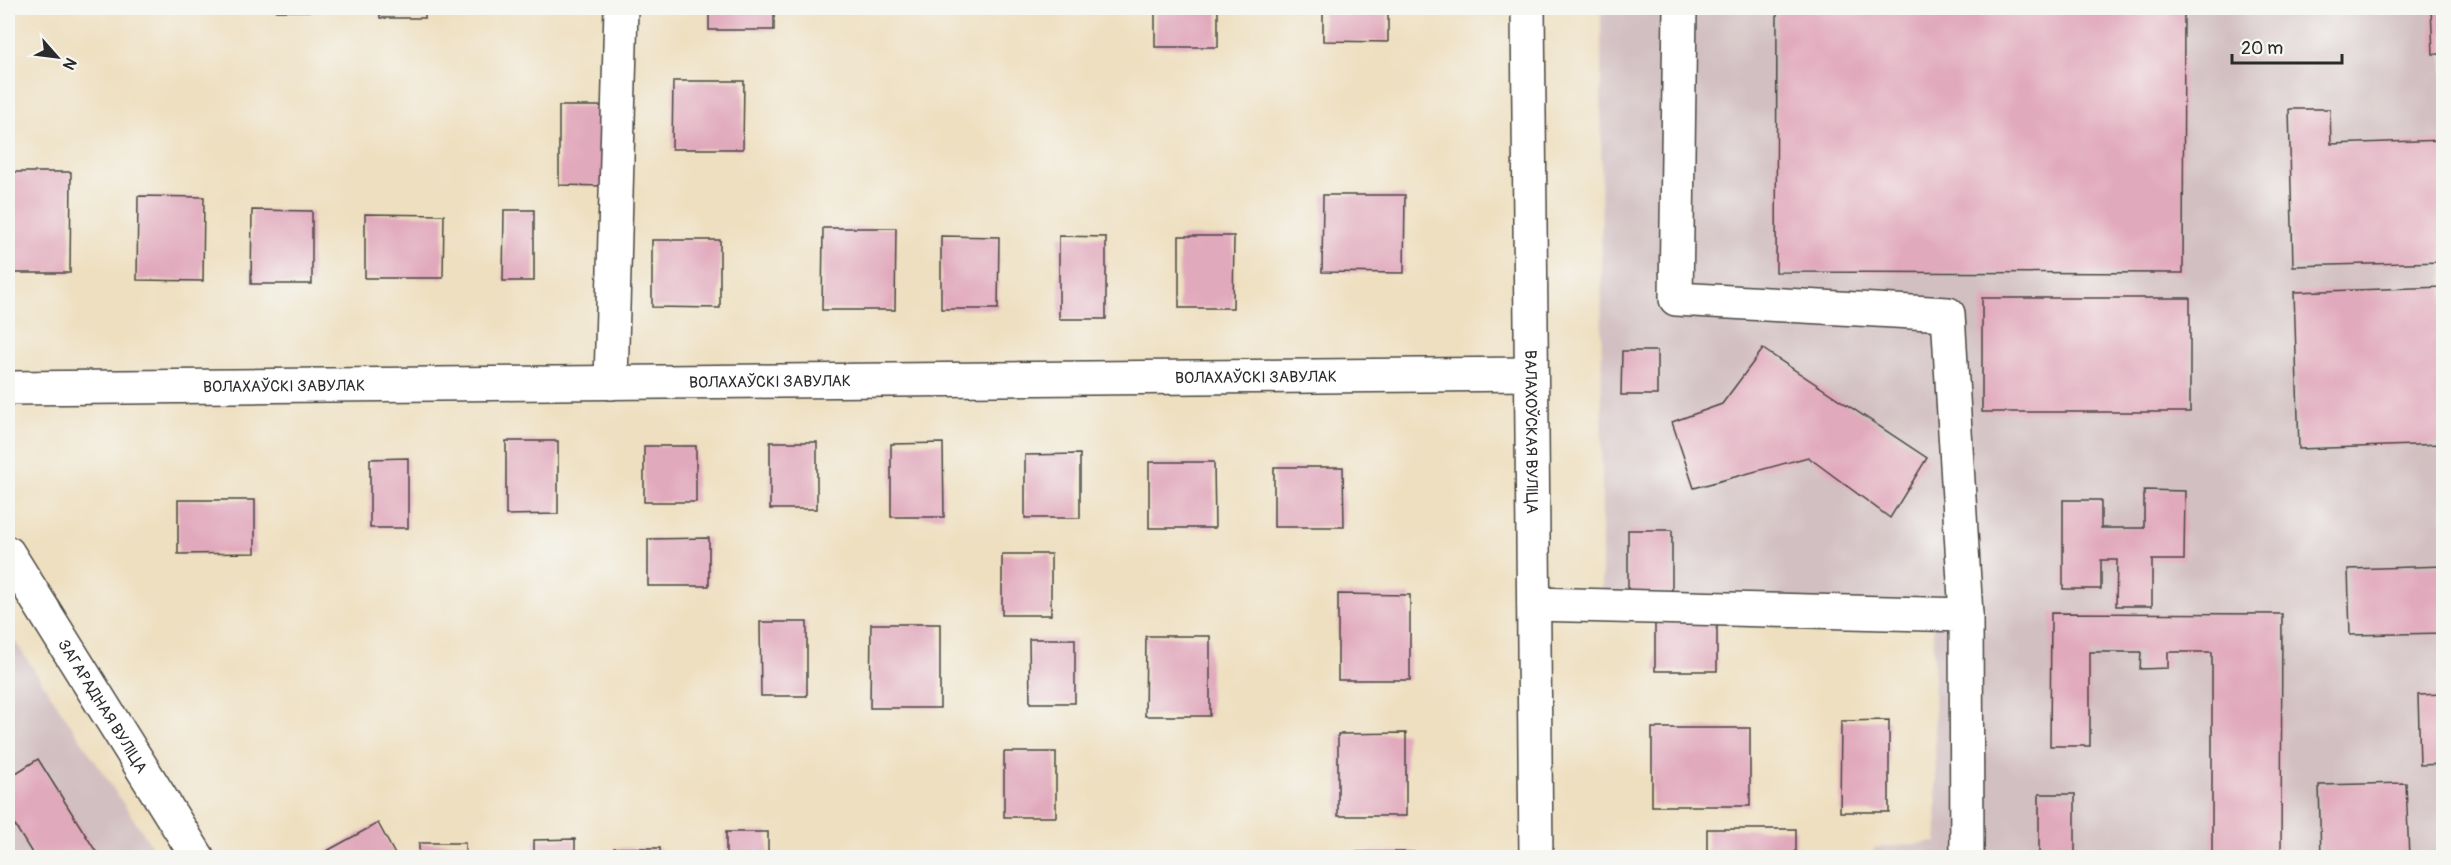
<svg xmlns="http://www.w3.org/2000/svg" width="2451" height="865" viewBox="0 0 2451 865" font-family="Pangolin,sans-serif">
  <rect width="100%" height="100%" fill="#f6f6f2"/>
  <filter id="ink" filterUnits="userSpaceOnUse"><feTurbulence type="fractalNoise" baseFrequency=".0167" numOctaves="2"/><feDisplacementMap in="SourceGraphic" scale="12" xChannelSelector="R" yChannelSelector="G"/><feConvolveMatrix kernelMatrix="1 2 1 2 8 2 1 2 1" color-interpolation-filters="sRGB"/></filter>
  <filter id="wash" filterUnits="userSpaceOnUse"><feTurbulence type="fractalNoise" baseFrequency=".008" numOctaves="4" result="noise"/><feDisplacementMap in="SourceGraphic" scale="24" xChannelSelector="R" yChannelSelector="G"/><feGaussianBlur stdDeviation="1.35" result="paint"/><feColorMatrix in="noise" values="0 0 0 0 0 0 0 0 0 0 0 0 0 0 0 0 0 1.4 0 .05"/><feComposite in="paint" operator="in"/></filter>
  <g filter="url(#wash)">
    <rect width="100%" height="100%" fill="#eedfc0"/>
    <g fill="#d2bfc1">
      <path d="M1601,8H2443V857H1874V848L1937,842L1933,613L1602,607Z"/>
      <path d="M8,631L159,857H8Z"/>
    </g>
    <g id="blocks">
      <g fill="#e1a9bc">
        <rect x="276" y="8" width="41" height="3"/>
        <rect x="380" y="8" width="45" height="10"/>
        <rect x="709" y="8" width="65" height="22"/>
        <rect x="1155" y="8" width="63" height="39"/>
        <path d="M1323,8H1388V42L1323,41Z"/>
        <path d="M1777,8H2184L2183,273L1776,272Z"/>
        <path d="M2431,8H2444V54H2433Z"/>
        <path d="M673,81H744L743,149H672Z"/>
        <path d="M559,106H605L604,186L559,185Z"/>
        <path d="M2289,109H2330L2331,144L2444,140V262L2293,266Z"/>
        <path d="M8,172H71L70,273H8Z"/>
        <path d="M1323,195H1405L1404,273L1322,272Z"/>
        <path d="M138,196L204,197L203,281L137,280Z"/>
        <path d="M252,210L312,211V284H251Z"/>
        <path d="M504,210H534V281H503Z"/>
        <path d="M365,214L444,215L443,278H365Z"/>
        <path d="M823,228H896L895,310H822Z"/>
        <path d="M941,236L999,237L998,309H941Z"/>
        <path d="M1059,236L1106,237V319H1059Z"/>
        <path d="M1179,236H1234L1233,308H1179Z"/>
        <path d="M652,240H720V308L652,307Z"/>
        <path d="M2444,287V444L2299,449L2294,292Z"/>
        <rect x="1982" y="298" width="208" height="114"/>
        <path d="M1763,349L1927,458L1890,518L1808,457L1694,488L1672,422L1722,404Z"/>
        <path d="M1622,351H1657V395H1621Z"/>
        <path d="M506,441H558V514L506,515Z"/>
        <rect x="770" y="442" width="47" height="67"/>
        <path d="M943,443L944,517H891V444Z"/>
        <rect x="644" y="446" width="52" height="56"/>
        <path d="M1080,454V518H1025V455Z"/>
        <path d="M408,458V528H370V459Z"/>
        <path d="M1149,462H1214L1215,528H1149Z"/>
        <path d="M1274,467H1343L1344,527H1274Z"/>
        <path d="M2144,490L2185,491L2184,560H2152V606H2116L2117,560H2101V589H2063V500H2101V528H2144Z"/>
        <path d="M178,500H255V553L178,554Z"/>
        <rect x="1628" y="530" width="44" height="62"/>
        <path d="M709,538V586H648V539Z"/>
        <rect x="1002" y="554" width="49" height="61"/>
        <path d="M2444,566V633L2350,635L2348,569Z"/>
        <path d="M1338,594L1410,595V680H1338Z"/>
        <path d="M2051,613L2282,614L2281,858H2212V652H2168V668L2140,669L2141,652H2090V746H2050Z"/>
        <path d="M1655,621L1717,622V671H1655Z"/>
        <path d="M760,622H807V696H761Z"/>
        <path d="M871,624H940V708H870Z"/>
        <path d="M1146,636H1210V716H1145Z"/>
        <path d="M1029,639H1075V703H1030Z"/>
        <path d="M2444,694V764L2420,765L2418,695Z"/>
        <path d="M1889,720V812H1840L1841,721Z"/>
        <rect x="1652" y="728" width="98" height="78"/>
        <path d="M1406,733V816H1338V734Z"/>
        <rect x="1004" y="752" width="52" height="65"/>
        <path d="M38,759L100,858H35L8,814V778Z"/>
        <path d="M2406,783L2409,858H2321L2319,785Z"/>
        <rect x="2039" y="794" width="36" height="64"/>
        <path d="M378,823L397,858H314Z"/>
        <rect x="1707" y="829" width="89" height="29"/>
        <rect x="726" y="832" width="42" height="26"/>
        <path d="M575,839V858H534V840Z"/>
        <rect x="419" y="843" width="46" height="15"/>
        <rect x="614" y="848" width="46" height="10"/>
        <rect x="1346" y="852" width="68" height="6"/>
      </g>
    </g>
  </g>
  <g filter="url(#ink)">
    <use href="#blocks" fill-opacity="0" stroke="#484641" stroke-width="1.5"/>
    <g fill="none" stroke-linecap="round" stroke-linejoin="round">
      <g stroke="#484641" stroke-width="36">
        <g id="minor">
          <path id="s1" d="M1528,8L1536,858"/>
          <path d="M1680,8L1676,299L1948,314L1966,615"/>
          <path d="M611,383L621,8"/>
          <path id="s2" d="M8,388L1531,374"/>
          <path id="s3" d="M8,553L198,858"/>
          <path d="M1534,604L1966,615L1967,858"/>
        </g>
      </g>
      <use href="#minor" stroke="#fff" stroke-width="33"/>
    </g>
  </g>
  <g text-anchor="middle" stroke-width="6" stroke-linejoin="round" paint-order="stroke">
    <g font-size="16" fill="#2b2b2b" stroke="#f6f6f2">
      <text dy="6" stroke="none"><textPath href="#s2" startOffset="1248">ВОЛАХАЎСКІ ЗАВУЛАК</textPath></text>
      <text dy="6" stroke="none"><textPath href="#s2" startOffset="762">ВОЛАХАЎСКІ ЗАВУЛАК</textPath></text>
      <text dy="6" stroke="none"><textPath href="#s2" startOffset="276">ВОЛАХАЎСКІ ЗАВУЛАК</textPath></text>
      <text dy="6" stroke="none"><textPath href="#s1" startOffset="424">ВАЛАХОЎСКАЯ ВУЛІЦА</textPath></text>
      <text dy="6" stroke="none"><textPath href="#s3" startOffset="180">ЗАГАРАДНАЯ ВУЛІЦА</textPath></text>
    </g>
  </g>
  <rect width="2451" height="865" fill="none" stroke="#f6f6f2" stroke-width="30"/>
  <g transform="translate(57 57) rotate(118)" stroke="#f6f6f2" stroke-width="4.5" paint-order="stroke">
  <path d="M0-4.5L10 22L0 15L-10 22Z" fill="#2b2b2b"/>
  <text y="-9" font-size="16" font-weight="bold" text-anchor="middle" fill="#2b2b2b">N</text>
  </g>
  <path d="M2232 54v9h110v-9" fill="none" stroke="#2b2b2b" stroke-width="3"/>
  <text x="2241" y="54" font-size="18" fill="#2b2b2b" stroke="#f6f6f2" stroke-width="4.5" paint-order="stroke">20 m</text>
</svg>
